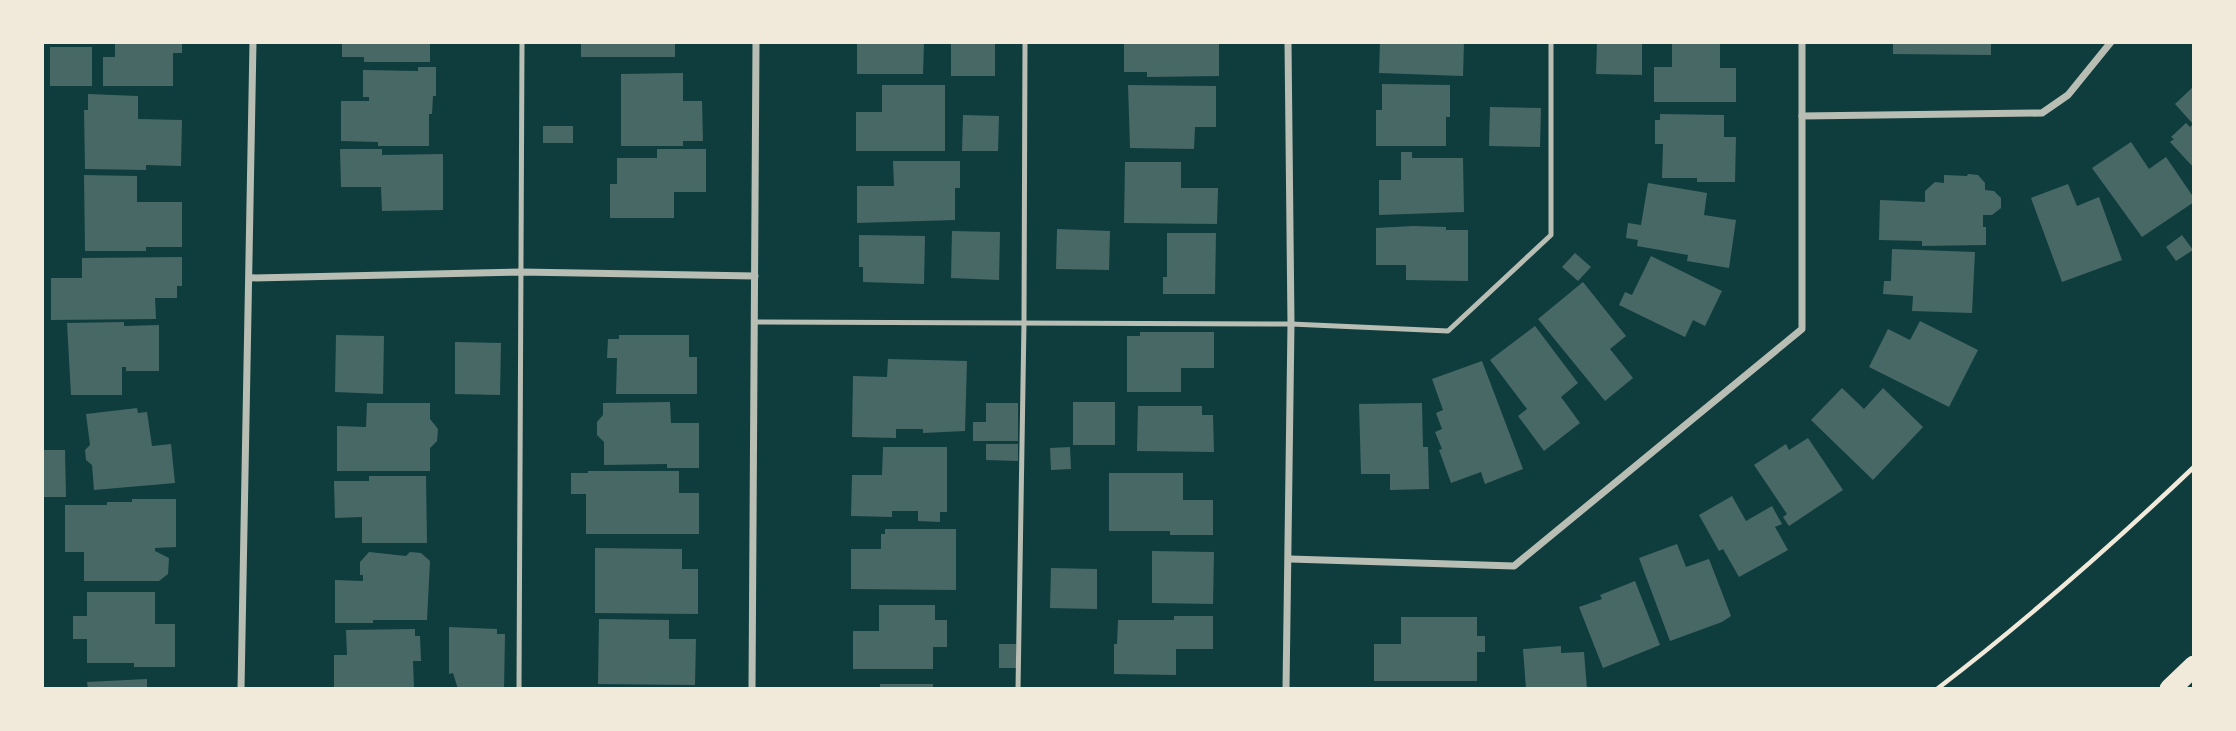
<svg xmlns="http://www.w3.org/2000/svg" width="2236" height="731" viewBox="0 0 2236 731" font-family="'Source Sans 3',sans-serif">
  <rect width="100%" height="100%" fill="#0f3d3e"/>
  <g fill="#486865">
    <path d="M115,42H182V53H173V86H103V57H115Z"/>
    <path d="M342,42H430V62H364V57H342Z"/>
    <rect x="581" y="42" width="94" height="15"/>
    <path d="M857,42H924L923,74H857Z"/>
    <rect x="951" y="42" width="44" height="34"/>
    <path d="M1124,42H1219V76L1147,77V72H1124Z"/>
    <path d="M1380,42H1464L1463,76L1379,73Z"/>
    <path d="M1597,42H1642V75L1596,74Z"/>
    <path d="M1672,42H1720V68H1736V102H1654V67H1672Z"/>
    <path d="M1893,42H1991V55L1893,54Z"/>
    <rect x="50" y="47" width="42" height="39"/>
    <path d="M418,67H436V96H433L432,114H429V146H378V142L341,141V101H369V97H363V70L418,71Z"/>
    <path d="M683,73V101H702L703,141H683V146H621V74Z"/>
    <path d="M1382,84L1450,85V117H1446V146H1376V110H1382Z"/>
    <path d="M882,85H945V151H856V112H882Z"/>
    <path d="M1128,85L1216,86V127H1195L1194,149L1130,148Z"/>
    <path d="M2194,86V168L2170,142L2174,139L2171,137L2186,123L2190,127L2193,124L2175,104Z"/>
    <path d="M88,94L138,96V119L182,120L181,166L146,165V170L85,169L84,110H88Z"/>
    <path d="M1490,107L1541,108L1540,147L1489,146Z"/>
    <path d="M1660,114L1724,115V137H1736L1735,182H1697V178H1662L1663,144H1655V120H1660Z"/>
    <path d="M963,115L999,116L998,151H962Z"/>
    <rect x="543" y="126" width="30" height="17"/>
    <path d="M2131,142L2149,169L2166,157L2194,198V202L2142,237L2092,168Z"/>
    <path d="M340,149H382V155L443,154V210L382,211L381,187H341Z"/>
    <path d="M657,149H706V192H674V218H610V184H617V158H657Z"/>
    <path d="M1401,152H1412V158H1463L1464,212L1379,215V180H1401Z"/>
    <path d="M893,161H960V188H955V220L857,223V186H894Z"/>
    <path d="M1125,162H1181V188H1218L1217,224L1124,223Z"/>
    <path d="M1968,174L1978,175L1985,183V190L1994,191L2001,198V208L1992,215H1983V227H1986V245L1922,246V241L1879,240L1880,200L1925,202V191L1935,182L1944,183V175L1967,176Z"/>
    <path d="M84,175L137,176V202H182V247H146V251H85Z"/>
    <path d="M1648,183L1707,193L1704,215L1736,220L1729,268L1687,261L1688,255L1637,246L1638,240L1626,238L1628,223L1641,225Z"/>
    <path d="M2068,184L2077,206L2099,197L2122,260L2062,282L2031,198Z"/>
    <path d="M1413,226L1446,227V230H1468V281L1406,280V265H1376V228Z"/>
    <path d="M1057,229L1110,231L1109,270L1056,269Z"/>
    <path d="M952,231L1000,232L999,280L951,278Z"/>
    <path d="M1167,233H1216L1215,294H1163V277H1167Z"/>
    <path d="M859,235L925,236L924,284L863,282V267H859Z"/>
    <path d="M2182,235L2193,250L2176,261L2166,247Z"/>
    <path d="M1892,249L1975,252L1972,313L1912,311L1913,296L1883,294L1884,281H1891Z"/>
    <path d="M1575,253L1591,267L1578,281L1562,267Z"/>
    <path d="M1651,256L1722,291L1705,326L1693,320L1685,337L1619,305L1625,292L1632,295Z"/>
    <path d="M182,257V286H177V298H155L156,319L51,320V278H82V258Z"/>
    <path d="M1583,282L1626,336L1610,349L1633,378L1605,401L1538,319Z"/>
    <path d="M1920,321L1978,350L1949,407L1869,367L1888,329L1910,340Z"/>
    <path d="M124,322V326L159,325V371H126V367H122V395H71L67,323Z"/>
    <path d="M1535,326L1578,383L1561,397L1580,423L1544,451L1518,416L1527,409L1490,360Z"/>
    <path d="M1140,332H1214V368H1181V392H1127V336H1140Z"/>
    <path d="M336,335L384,336L383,394L335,392Z"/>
    <path d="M619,335H689V357H697V394H616L617,358H607L608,339H619Z"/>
    <path d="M455,342L501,343L500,395L455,394Z"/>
    <path d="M888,359L967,361L965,431L923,433V429H896V438L852,437L853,376L887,377Z"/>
    <path d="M1482,361L1523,469L1485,484L1481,472L1451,483L1439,450L1442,449L1435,432L1442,429L1436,413L1443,410L1432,379Z"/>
    <path d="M1842,388L1864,409L1883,388L1923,427L1873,480L1811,420Z"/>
    <path d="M670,402L671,423H699V468H667V464L604,465V442L597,435V422L603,415V403Z"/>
    <rect x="1073" y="402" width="42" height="43"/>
    <path d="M367,403H430V419L438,429L437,441L430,448V471H337V426L366,427Z"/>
    <path d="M986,403H1018V441H973V422H986Z"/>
    <path d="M1422,403L1423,447H1428L1429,489L1390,490V474H1361L1359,404Z"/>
    <path d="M1138,406H1202V415H1213L1214,452L1137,451Z"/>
    <path d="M137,408L138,413L147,412L152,446L171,444L175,483L94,490L92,465L86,460L85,450L90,445L86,414Z"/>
    <path d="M1808,438L1843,490L1789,526L1783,517L1787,514L1754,465L1786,444L1789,450Z"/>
    <path d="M986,444H1018V461L986,460Z"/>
    <path d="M883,447H947V512H940V522L918,521V511H892V517L851,516L852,475H882Z"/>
    <path d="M1070,447L1071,469L1051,470L1050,448Z"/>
    <path d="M42,450H65L66,497H42Z"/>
    <path d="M588,471H679V493H699V534H586V494H571V473H588Z"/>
    <path d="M1109,473H1183V500H1213V535H1170V531H1109Z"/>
    <path d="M369,476H426L427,543H362V517L335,518L334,481H369Z"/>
    <path d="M1732,496L1746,521L1772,506L1782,524L1775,527L1788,550L1739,577L1723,549L1719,551L1699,515Z"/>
    <path d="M132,499H176V547L155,548V551L169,558L168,574L159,581H84V552H65V505H107V502H132Z"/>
    <path d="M885,529H956V590L851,589V549H881V534H885Z"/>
    <path d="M1677,544L1686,567L1709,559L1731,616L1722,622L1670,641L1639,558Z"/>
    <path d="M595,548L682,549V569H698V614L595,613Z"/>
    <path d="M1152,551L1214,552L1213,604L1152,603Z"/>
    <path d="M369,552L406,556L410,552L421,553L430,561L427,620H373V623H335V580L363,581V575H360V562Z"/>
    <path d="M1051,568L1097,569V609L1050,608Z"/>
    <path d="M1635,581L1660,645L1603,668L1579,607L1602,599L1600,595Z"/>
    <path d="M87,592H155V624H175V667H134V663H87V639H73V616H87Z"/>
    <path d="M879,605H935V620H947V647H933V669H853V631H879Z"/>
    <path d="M1174,616H1213V649H1176V675L1114,674V644H1117L1118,620H1174Z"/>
    <path d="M1401,617H1477V636H1485V652H1477V681H1374V644H1401Z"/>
    <path d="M599,619L669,620V639H696L695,685L598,684Z"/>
    <path d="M449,627L497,629V634H505L504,689H458L453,673L449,674Z"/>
    <path d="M415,629V636H420L421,661H413L414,689H334V655H347L346,630Z"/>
    <rect x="999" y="644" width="17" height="24"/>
    <path d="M1561,646V653L1584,652L1587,689H1526L1523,649Z"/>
    <path d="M147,679V689H88L87,682Z"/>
    <rect x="880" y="684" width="53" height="5"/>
  </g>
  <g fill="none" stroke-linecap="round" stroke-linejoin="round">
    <path stroke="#f1e9da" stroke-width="4.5" d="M1937,689C2027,620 2112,545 2194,467"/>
    <g stroke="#b8beb3" stroke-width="5">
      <path d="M754,322L1291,324L1448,331L1551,235V42"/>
      <path d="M519,689L522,42"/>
      <path d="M1018,689L1024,323L1025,42"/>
    </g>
    <g stroke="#b8beb3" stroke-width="7">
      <path d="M1802,116L2042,113L2068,95L2111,42"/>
      <path d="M250,278L521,272L755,276"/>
      <path d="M1290,559L1514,566L1802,329V42"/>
      <path d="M241,689L253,42"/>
      <path d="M752,689L756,42"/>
      <path d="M1286,689L1291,324L1288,42"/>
    </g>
    <path stroke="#f1e9da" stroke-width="21" d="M2170,689L2194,666"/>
  </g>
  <rect width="2236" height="731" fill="none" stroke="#f1e9da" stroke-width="88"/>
</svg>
